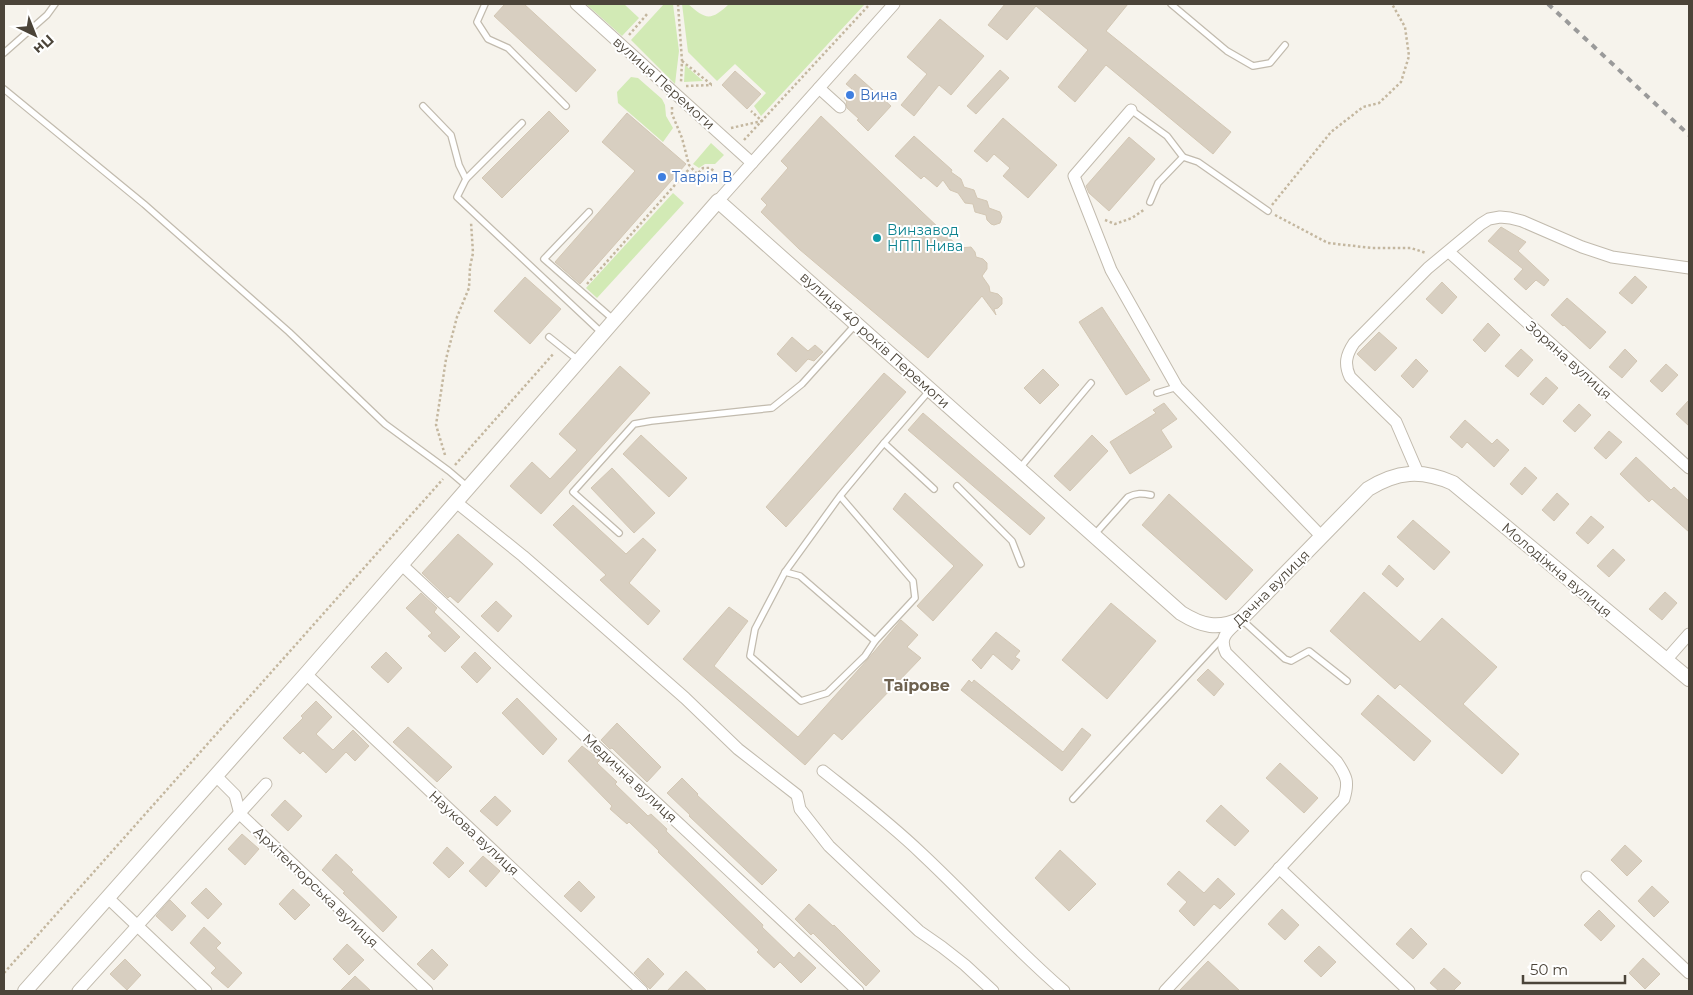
<svg xmlns="http://www.w3.org/2000/svg" width="1693" height="995" viewBox="0 0 1693 995" font-family="Montserrat,sans-serif">
  <rect width="100%" height="100%" fill="#f6f3ec"/>
  <g fill="#d2eab5">
    <path d="M586,4H624L639,18L622,36Z"/>
    <path d="M664,4H673L679,51L675,84L631,40Z"/>
    <path d="M682,4H688C706,20 711,21 729,4H865L761,116L754,106L766,93L735,64L717,81L688,52Z"/>
    <path d="M685,65L703,81L684,82Z"/>
    <path d="M631,77L638,78L662,99L665,105L666,116L673,128L663,142L618,103L617,92Z"/>
    <path d="M711,143L724,155L715,164H705L699,168L693,164Z"/>
    <path d="M673,193L684,203L597,298L586,288Z"/>
  </g>
  <g fill="#d8cfc1" stroke="#d3c7b4">
    <path d="M505,4H524L596,70L576,92L494,16Z"/>
    <path d="M1005,4H1128L1106,31L1231,132L1213,154L1106,65L1075,102L1058,87L1088,50L1036,6L1007,40L988,25Z"/>
    <path d="M940,19L984,56L951,95L939,85L914,116L901,105L927,74L907,57Z"/>
    <path d="M1000,70L1009,78L976,114L967,106Z"/>
    <path d="M735,71L761,94L747,109L722,85Z"/>
    <path d="M855,74L891,106L868,131L857,120L859,119L847,108L846,103L847,102L844,98L852,89L846,84Z"/>
    <path d="M549,111L569,131L502,198L482,178Z"/>
    <path d="M627,113L686,164L580,284L555,262L635,171L602,142Z"/>
    <path d="M821,116L960,248L971,247L975,252L976,257L983,259L987,263V269L982,276L989,286L990,292L998,294L1002,298V304L998,308L994,309L996,315L982,296L928,358L799,249L761,212L767,205L761,199L788,168L781,161Z"/>
    <path d="M1003,118L1057,165L1028,198L1003,176L1010,168L994,154L987,162L974,151Z"/>
    <path d="M914,136L952,170L951,172L961,179L964,187L974,190L977,198L987,201L989,208L1000,212L1002,217L1000,223L994,225L991,224L987,220L986,215L975,212L973,204L965,203L958,193L950,190L943,180L937,187L924,176L921,179L895,156Z"/>
    <path d="M1129,137L1155,159L1109,211L1089,193L1086,186Z"/>
    <path d="M1501,227L1526,242L1518,251L1549,280L1544,286L1536,280L1526,290L1514,279L1523,269L1488,241Z"/>
    <path d="M1635,276L1647,287L1632,304L1619,293Z"/>
    <path d="M525,277L561,309L530,344L494,311Z"/>
    <path d="M1442,282L1457,297L1442,314L1426,299Z"/>
    <path d="M1567,298L1606,332L1590,349L1564,325L1563,326L1551,315Z"/>
    <path d="M1102,307L1150,380L1126,395L1079,322Z"/>
    <path d="M1488,323L1500,335L1485,352L1473,340Z"/>
    <path d="M1379,332L1397,348L1375,371L1357,354Z"/>
    <path d="M792,337L808,351L815,345L823,352L814,361L808,359L796,372L777,354Z"/>
    <path d="M1521,349L1533,360L1518,377L1505,366Z"/>
    <path d="M1625,349L1637,361L1622,378L1609,367Z"/>
    <path d="M1416,359L1428,371L1413,388L1401,376Z"/>
    <path d="M1666,364L1678,375L1662,392L1650,381Z"/>
    <path d="M620,366L650,393L541,514L510,486L532,462L550,479L577,450L559,434Z"/>
    <path d="M1043,369L1059,385L1040,404L1024,388Z"/>
    <path d="M884,373L906,392L786,527L766,507Z"/>
    <path d="M1546,377L1558,388L1543,405L1530,394Z"/>
    <path d="M1689,400V426L1676,414Z"/>
    <path d="M1164,403L1177,419L1161,430L1172,447L1130,474L1110,442L1156,413L1153,410Z"/>
    <path d="M1579,404L1591,415L1575,432L1563,421Z"/>
    <path d="M923,413L1045,518L1030,535L908,430Z"/>
    <path d="M1465,420L1492,444L1497,439L1509,450L1494,467L1467,442L1462,448L1450,437Z"/>
    <path d="M1609,431L1622,442L1606,459L1594,448Z"/>
    <path d="M641,435L687,478L669,497L623,454Z"/>
    <path d="M1092,435L1108,451L1070,491L1054,476Z"/>
    <path d="M1636,457L1671,490L1674,487L1689,501V532L1652,499L1649,502L1620,474Z"/>
    <path d="M1525,467L1537,478L1522,495L1510,484Z"/>
    <path d="M612,468L655,513L634,533L591,488Z"/>
    <path d="M905,493L983,565L933,621L917,606L954,566L893,509Z"/>
    <path d="M1557,493L1569,504L1554,521L1542,510Z"/>
    <path d="M1169,494L1253,570L1226,600L1142,525Z"/>
    <path d="M573,505L626,554L643,538L656,550L629,583L660,611L648,625L600,580L606,575L553,525Z"/>
    <path d="M1591,516L1604,527L1588,544L1576,533Z"/>
    <path d="M1413,520L1450,552L1434,570L1397,537Z"/>
    <path d="M458,534L493,564L458,603L450,596L448,598L422,573Z"/>
    <path d="M1613,549L1625,560L1609,577L1597,566Z"/>
    <path d="M1389,565L1404,579L1397,587L1382,574Z"/>
    <path d="M1364,592L1420,642L1442,618L1497,667L1463,704L1519,754L1502,774L1400,684L1395,689L1330,631Z"/>
    <path d="M1665,592L1677,603L1662,620L1649,609Z"/>
    <path d="M421,593L437,608L434,612L460,637L445,652L428,636L432,633L406,608Z"/>
    <path d="M496,601L512,616L498,632L481,616Z"/>
    <path d="M1111,603L1156,641L1107,699L1062,660Z"/>
    <path d="M729,607L748,621L714,666L798,737L868,659L901,620L918,635L907,647L921,658L842,740L834,733L805,765L683,659Z"/>
    <path d="M996,632L1020,651L1015,657L1020,660L1012,670L993,654L981,669L972,660Z"/>
    <path d="M386,652L402,668L388,683L371,667Z"/>
    <path d="M475,652L491,668L477,683L461,667Z"/>
    <path d="M1208,669L1224,684L1214,696L1197,680Z"/>
    <path d="M969,680L972,683L974,680L1063,752L1082,728L1091,735L1062,771L961,690Z"/>
    <path d="M1378,695L1431,741L1414,761L1361,714Z"/>
    <path d="M517,698L557,739L543,755L502,713Z"/>
    <path d="M316,701L332,717L316,734L333,750L353,730L369,746L355,761L346,752L326,773L303,751L300,754L283,738L303,718L301,716Z"/>
    <path d="M617,723L661,767L647,782L612,748L610,749L601,740Z"/>
    <path d="M408,727L452,767L437,782L393,742Z"/>
    <path d="M582,746L600,760L597,763L617,782L615,784L648,816L651,814L667,829L666,831L763,925L762,927L794,958L799,952L816,968L801,983L780,962L774,968L757,952L759,950L658,852L659,851L629,822L627,824L610,809L612,806L568,761Z"/>
    <path d="M1280,763L1318,798L1304,813L1266,778Z"/>
    <path d="M682,778L698,794L697,795L777,870L762,885L689,816L690,815L667,793Z"/>
    <path d="M495,796L511,811L497,826L480,811Z"/>
    <path d="M285,800L302,816L288,831L271,815Z"/>
    <path d="M1221,805L1249,831L1235,846L1206,821Z"/>
    <path d="M242,834L259,849L245,865L228,849Z"/>
    <path d="M1625,845L1642,861L1627,876L1611,860Z"/>
    <path d="M447,847L464,863L449,878L433,863Z"/>
    <path d="M1060,850L1096,884L1069,911L1035,878Z"/>
    <path d="M336,854L353,870L351,872L397,917L383,932L343,893L345,892L322,870Z"/>
    <path d="M483,856L500,871L486,887L469,871Z"/>
    <path d="M1179,871L1204,893L1218,878L1235,894L1220,909L1214,904L1194,926L1179,911L1187,902L1167,884Z"/>
    <path d="M579,881L595,897L581,912L564,896Z"/>
    <path d="M1652,886L1669,902L1654,917L1638,901Z"/>
    <path d="M206,888L222,904L208,919L191,903Z"/>
    <path d="M293,889L310,905L295,920L279,904Z"/>
    <path d="M170,900L186,916L172,931L156,916Z"/>
    <path d="M809,904L833,926L834,925L880,971L866,986L813,933L811,935L795,919Z"/>
    <path d="M1282,909L1299,925L1285,940L1268,924Z"/>
    <path d="M1599,910L1615,926L1601,941L1584,925Z"/>
    <path d="M204,927L221,943L216,948L242,973L228,988L211,973L216,968L190,943Z"/>
    <path d="M1411,928L1427,944L1413,959L1396,944Z"/>
    <path d="M347,944L364,960L349,975L333,959Z"/>
    <path d="M1319,946L1336,962L1321,977L1304,961Z"/>
    <path d="M432,949L448,965L434,980L417,964Z"/>
    <path d="M648,958L664,974L650,989L634,973Z"/>
    <path d="M1643,958L1660,974L1645,989L1629,973Z"/>
    <path d="M125,959L141,975L127,990L110,974Z"/>
    <path d="M1208,961L1240,991H1179Z"/>
    <path d="M1444,968L1461,983L1453,991H1439L1430,983Z"/>
    <path d="M686,971L707,991H667Z"/>
    <path d="M355,976L371,991H340Z"/>
  </g>
  <g fill="none" stroke-linecap="round" stroke-linejoin="round">
    <g stroke="#c2bbae" stroke-width="8">
      <g id="service">
        <path d="M485,4L477,22L488,39L508,48L566,106"/>
        <path d="M1171,4L1227,51L1253,66L1270,63L1285,45"/>
        <path d="M4,53L47,15L55,4"/>
        <path d="M4,89L144,204L289,332L385,424L449,471L469,488"/>
        <path d="M423,106L451,135L459,165L466,179"/>
        <path d="M1131,110L1167,136L1183,157L1158,183L1150,202"/>
        <path d="M522,123L466,179L457,197L603,334"/>
        <path d="M1183,157L1198,162L1268,211"/>
        <path d="M589,212L544,259L614,320"/>
        <path d="M549,337L579,361"/>
        <path d="M930,390L884,443L934,489"/>
        <path d="M1157,393L1177,387"/>
        <path d="M1019,469L1091,383"/>
        <path d="M957,486L1012,541L1021,564"/>
        <path d="M840,496L785,572L755,629L750,656L801,701L827,693L865,656L875,641L915,598L913,581L840,496L884,443"/>
        <path d="M619,533L573,492L634,424L651,421L772,408L802,384L856,324"/>
        <path d="M1094,535L1128,497C1136,493 1142,493 1151,495"/>
        <path d="M785,572L800,576L875,641"/>
        <path d="M1241,619L1285,659L1291,661L1309,651L1347,681"/>
        <path d="M1073,799L1222,638"/>
      </g>
    </g>
    <g stroke="#c2bbae" stroke-width="13">
      <g id="minor">
        <path d="M576,4L752,163"/>
        <path d="M819,88L840,107"/>
        <path d="M1131,110L1074,176L1111,270L1177,387L1322,537"/>
        <path d="M718,201L894,4"/>
        <path d="M1449,252L1689,468"/>
        <path d="M1418,473L1396,422L1350,377C1344,364 1346,355 1354,343L1428,268L1481,224L1489,219L1500,217L1510,218L1522,221L1582,247L1612,257L1689,268"/>
        <path d="M456,502L523,556L593,617L685,698L738,749L797,795L800,809L829,846L919,931L942,947L965,965L993,991"/>
        <path d="M402,565L858,991"/>
        <path d="M1666,660L1689,634"/>
        <path d="M306,674L642,991"/>
        <path d="M823,771C857,798 891,824 922,854C970,899 1014,948 1064,991"/>
        <path d="M216,776L235,795L240,814L427,991"/>
        <path d="M1279,868L1409,991"/>
        <path d="M1587,877L1689,973"/>
        <path d="M108,898L206,991"/>
        <path d="M78,991L266,784"/>
        <path d="M1165,991L1344,799C1349,782 1347,777 1337,762L1226,653C1218,636 1229,631 1240,620"/>
      </g>
    </g>
    <g stroke="#c2bbae" stroke-width="16">
      <path id="tertiary" d="M25,991L306,674L718,201L1181,613C1202,626 1218,630 1241,619L1368,489C1397,471 1421,469 1453,483L1689,679"/>
    </g>
    <g stroke="#c4b79f" stroke-width="2.5" stroke-dasharray="2.5 2.5" stroke-linecap="butt">
      <path d="M678,4L682,61L681,82"/>
      <path d="M629,35L648,13"/>
      <path d="M682,61L712,85"/>
      <path d="M686,86L712,85"/>
      <path d="M672,107V114L682,138L689,165L697,174L703,168H710L714,171"/>
      <path d="M731,128L762,121L751,111"/>
      <path d="M744,140L870,4"/>
      <path d="M1272,205L1331,132L1363,107L1379,103L1401,82L1409,56L1405,27L1392,4"/>
      <path d="M1275,215L1328,243L1372,248H1411L1426,253"/>
      <path d="M1105,220L1115,224L1132,218L1145,209"/>
      <path d="M587,284L690,168"/>
      <path d="M445,455L436,425L446,359L457,317L469,288L470,267L473,253L471,222"/>
      <path d="M455,465L554,353"/>
      <path d="M4,973L443,479"/>
    </g>
    <use href="#service" stroke="#fff" stroke-width="5.5"/>
    <use href="#minor" stroke="#fff" stroke-width="11"/>
    <use href="#tertiary" stroke="#fff" stroke-width="14"/>
    <path stroke="#9a9a9a" stroke-width="4" stroke-dasharray="6 6" stroke-linecap="butt" d="M1548,4L1689,135"/>
  </g>
  <g fill="#3f7fe0" stroke="#fff" stroke-width="2">
    <circle cx="850" cy="95" r="5"/>
    <circle cx="662" cy="177" r="5"/>
  </g>
  <circle fill="#0f9aa8" stroke="#fff" stroke-width="2" cx="877" cy="238" r="5"/>
  <g text-anchor="middle" stroke-width="4" stroke-linejoin="round" paint-order="stroke">
    <g font-size="14" fill="#4b4439" stroke="#fff">
      <text transform="translate(664 83) rotate(42)" y="5">вулиця Перемоги</text>
      <text transform="translate(875 340) rotate(42)" y="5">вулиця 40 років Перемоги</text>
      <text transform="translate(1569 360) rotate(42)" y="5">Зоряна вулиця</text>
      <text transform="translate(1557 570) rotate(40)" y="5">Молодіжна вулиця</text>
      <text transform="translate(1271 588) rotate(-45)" y="5">Дачна вулиця</text>
      <text transform="translate(630 778) rotate(43)" y="5">Медична вулиця</text>
      <text transform="translate(474 833) rotate(43)" y="5">Наукова вулиця</text>
      <text transform="translate(316 887) rotate(44)" y="5">Архітекторська вулиця</text>
    </g>
    <g font-size="14" fill="#366cbe" stroke="#fff" text-anchor="start">
      <text x="860" y="100">Вина</text>
      <text x="672" y="182">Таврія В</text>
    </g>
    <g font-size="14" fill="#0d838f" stroke="#fff" text-anchor="start">
      <text x="887" y="235">Винзавод<tspan x="887" dy="16">НПП Нива</tspan></text>
    </g>
    <g font-size="16" font-weight="bold" fill="#6e6250" stroke="#fff">
      <text x="917" y="691">Таїрове</text>
    </g>
  </g>
  <rect width="1693" height="995" fill="none" stroke="#4b4439" stroke-width="10"/>
  <g transform="translate(35 35) rotate(137)" stroke="#ffffff" stroke-width="4" paint-order="stroke">
  <path d="M0-4L9 19L0 12L-9 19Z" fill="#4b4439"/>
  <text y="-8" font-size="14" font-weight="bold" text-anchor="middle" fill="#4b4439">Пн</text>
  </g>
  <path d="M1523 975v8h102v-8" fill="none" stroke="#4b4439" stroke-width="2.5"/>
  <text x="1530" y="975" font-size="15" fill="#4b4439" stroke="#ffffff" stroke-width="4" paint-order="stroke">50 m</text>
</svg>
